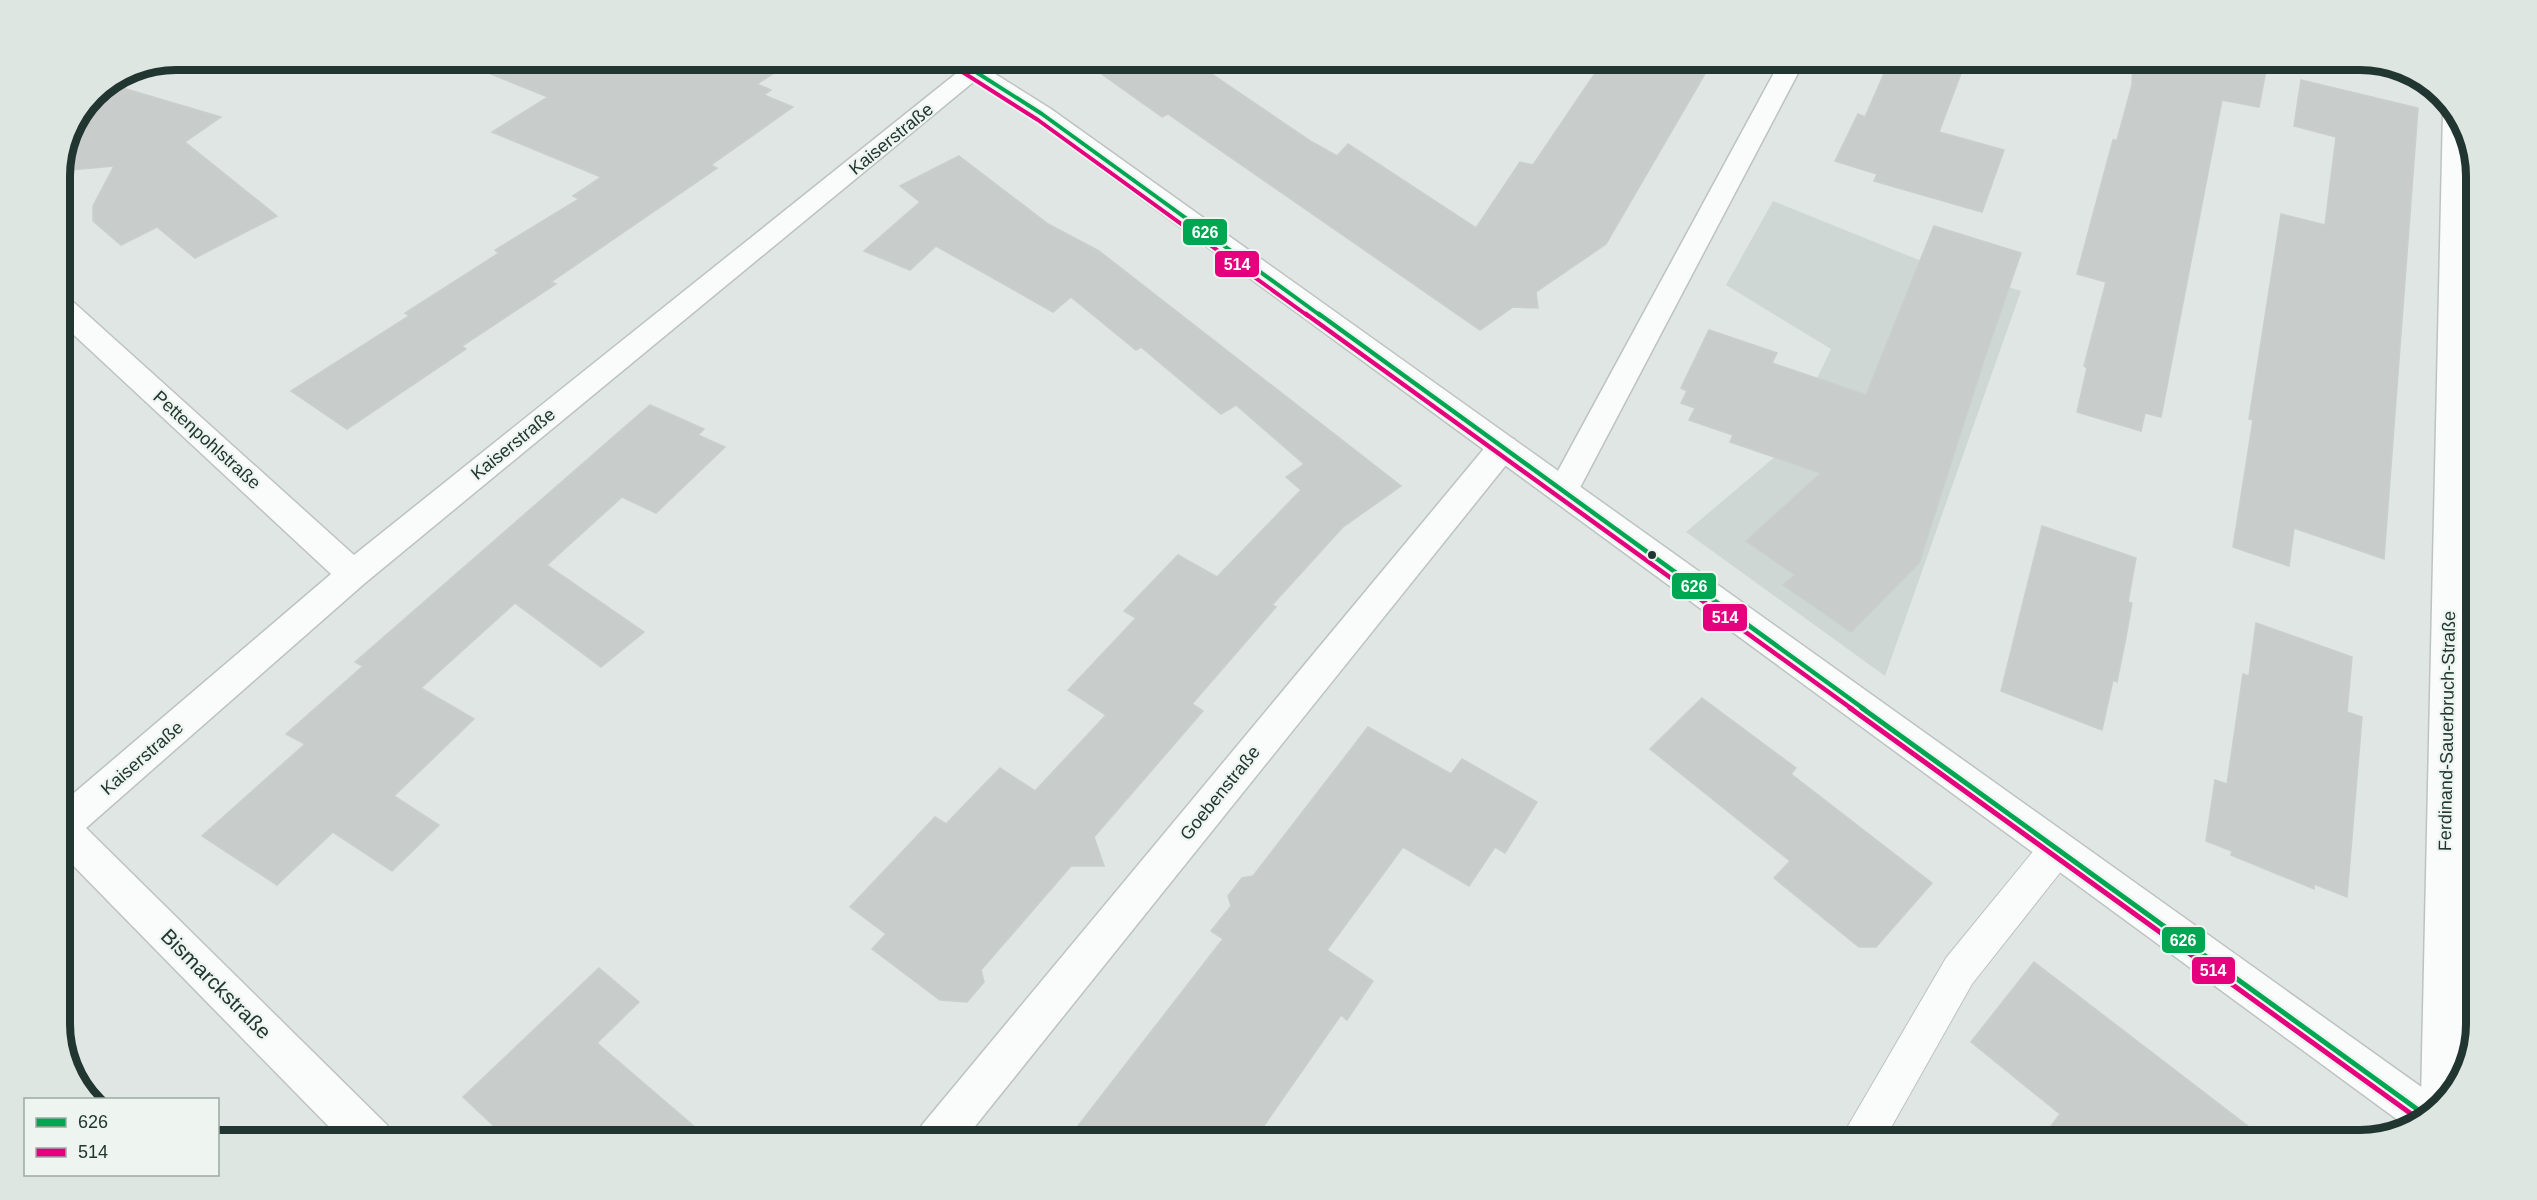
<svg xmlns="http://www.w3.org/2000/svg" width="2537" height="1200" viewBox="0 0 2537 1200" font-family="Arial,sans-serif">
  <rect width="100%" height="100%" fill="#e0e6e3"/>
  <path fill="#ced7d3" d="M1773,201L1919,260L2021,291L1885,676L1686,532L1783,450L1831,349L1726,285Z"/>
  <g fill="#c8cdcb" stroke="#c9cfcc" stroke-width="1.5">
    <path d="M461,60H794L757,84L771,90L764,95L793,107L711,165L717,168L551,282L556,284L462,346L466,349L347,429L291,391L409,316L405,313L499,253L495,250L579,199L573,196L601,177L492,132L548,97L461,62Z"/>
    <path d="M1082,60H1191L1312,142L1337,156L1348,144L1476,228L1520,162L1533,165L1604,60H1713L1606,244L1536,292L1538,308L1513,307L1480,330L1168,114L1162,117Z"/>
    <path d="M1890,60H1966L1939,132L2004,150L1982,212L1874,181L1877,174L1835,161L1858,114L1865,117Z"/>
    <path d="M2133,60H2268L2259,107L2222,100L2161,417L2145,413L2141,431L2077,412L2087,368L2084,366L2106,282L2077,274L2113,140H2117L2132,85Z"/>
    <path d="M2301,80L2418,108L2384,559L2294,528L2289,566L2233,547L2253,420L2249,419L2281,214L2325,225L2336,137L2294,126Z"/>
    <path d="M109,84L221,117L185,142L277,216L195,258L157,227L121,245L93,221V206L114,166L60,171L69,132L94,94Z"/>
    <path d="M959,156L1048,224L1099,251L1401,486L1343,527L1272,605L1276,607L1192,704L1203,711L1094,837L1104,866H1071L981,970L984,982L967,1002L940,1000L872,949L886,934L850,907L935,817L946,824L1000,768L1035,791L1106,715L1068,690L1136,618L1124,611L1178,555L1217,577L1301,490L1286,477L1304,464L1236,405L1221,414L1141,347L1136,350L1071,297L1053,312L936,246L910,270L864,251L920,202L900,186Z"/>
    <path d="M1934,226L2021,253L1985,357L1919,563L1851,632L1783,585L1795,575L1746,541L1821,473L1730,442L1733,435L1689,420L1695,408L1681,403L1687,391L1681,388L1709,330L1777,353L1772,363L1866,395Z"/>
    <path d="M650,405L704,429L698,435L725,447L656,513L622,497L547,565L644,632L601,667L515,603L421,688L474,719L394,796L439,825L392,871L333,832L277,885L202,836L305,744L286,734L363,666L355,662Z"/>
    <path d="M2042,526L2136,558L2128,602L2132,603L2126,637L2117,682L2113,680L2102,730L2001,691Z"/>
    <path d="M2256,623L2352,657L2347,712L2362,717L2347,897L2314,884V889L2231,855L2232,851L2206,841L2215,780L2227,784L2243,674L2249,676Z"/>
    <path d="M1702,698L1796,768L1791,774L1932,883L1876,947H1859L1774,878L1790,861L1650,749Z"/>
    <path d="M1368,727L1451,774L1462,759L1537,802L1505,853L1495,847L1469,886L1403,847L1327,950L1373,981L1347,1020L1341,1015L1254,1140H1067L1223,939L1211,931L1231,906L1228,896L1242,878L1253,876Z"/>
    <path d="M2034,962L2266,1140H2041L2060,1114L1971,1042Z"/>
    <path d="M599,968L639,1002L597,1043L710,1140H509L463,1097Z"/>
  </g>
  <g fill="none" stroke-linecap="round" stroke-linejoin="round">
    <g stroke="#bdc3c0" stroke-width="2">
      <path id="service" d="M2057,833L2070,838L2075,849L2070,860L1972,984L1884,1140H1842L1848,1126L1946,958L2044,838Z"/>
    </g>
    <g stroke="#bdc3c0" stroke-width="3">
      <g id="minor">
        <path d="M973,60H1000L365,583L86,828L387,1125L393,1140H342L60,852V805L331,574L60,322V297L70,299L354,555Z"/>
        <path d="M1781,60H1805L1574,499L1563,503L1552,499L1547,491Z"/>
        <path d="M2449,104L2457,111L2467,140L2463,1075L2429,1116L2421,1100L2443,110Z"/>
        <path d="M1503,436L1514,439L1518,447L1514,455L964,1140H916L922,1125L1492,439Z"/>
      </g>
    </g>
    <g stroke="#bdc3c0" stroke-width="3">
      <path id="tertiary" d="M945,60H973L1051,109L2441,1101L2426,1120L2406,1126L1033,119L949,65Z"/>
    </g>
    <use href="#service" fill="#fafbfb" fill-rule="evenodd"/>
    <use href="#minor" fill="#fafbfb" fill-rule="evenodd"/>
    <use href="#tertiary" fill="#fafbfb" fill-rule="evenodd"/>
    <g stroke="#eef5f1" stroke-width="8">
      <path id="bus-1-far2" d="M957,60L1042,114L1321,316"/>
    </g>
    <g stroke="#eef5f1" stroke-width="9">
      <path id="bus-1-far1" d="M1319,314L1864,709"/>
    </g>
    <g stroke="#eef5f1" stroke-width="10">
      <path id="bus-1" d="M1862,708L2428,1117"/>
    </g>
    <g stroke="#eef5f1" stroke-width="8">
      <path id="bus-2-far2" d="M953,66L1038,120L1308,316"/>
    </g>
    <g stroke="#eef5f1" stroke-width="9">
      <path id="bus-2-far1" d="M1306,314L1852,709"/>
    </g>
    <g stroke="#eef5f1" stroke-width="10">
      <path id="bus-2" d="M1850,708L2421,1121"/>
    </g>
    <use href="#bus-1-far2" stroke="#00a651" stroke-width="4"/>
    <use href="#bus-1-far1" stroke="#00a651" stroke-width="4.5"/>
    <use href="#bus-1" stroke="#00a651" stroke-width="5"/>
    <use href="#bus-2-far2" stroke="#e5007d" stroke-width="4"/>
    <use href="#bus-2-far1" stroke="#e5007d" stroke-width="4.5"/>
    <use href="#bus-2" stroke="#e5007d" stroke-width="5"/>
  </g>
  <circle fill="#213630" stroke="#eef5f1" stroke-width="2" cx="1652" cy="555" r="5"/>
  <g text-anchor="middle" stroke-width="4.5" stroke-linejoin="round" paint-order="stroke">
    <g font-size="18" fill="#213630" stroke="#eef5f1">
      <text transform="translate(891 139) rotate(-39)" y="6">Kaiserstraße</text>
      <text transform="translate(207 440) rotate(42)" y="6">Pettenpohlstraße</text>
      <text transform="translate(513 444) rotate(-39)" y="6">Kaiserstraße</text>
      <text transform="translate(2447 731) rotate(-89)" y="6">Ferdinand-Sauerbruch-Straße</text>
      <text transform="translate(142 758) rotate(-41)" y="6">Kaiserstraße</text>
      <text transform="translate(1220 793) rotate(-51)" y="6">Goebenstraße</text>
    </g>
    <g font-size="21" fill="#213630" stroke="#eef5f1">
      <text transform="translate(216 984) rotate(45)" y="7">Bismarckstraße</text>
    </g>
  </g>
  <path d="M0 0H2537V1200H0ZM176 70H2360A106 106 0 0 1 2466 176V1024A106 106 0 0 1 2360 1130H176A106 106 0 0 1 70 1024V176A106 106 0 0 1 176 70Z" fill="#dee6e2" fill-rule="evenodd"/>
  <path fill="none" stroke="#213630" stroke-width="8" d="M176 70H2360A106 106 0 0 1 2466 176V1024A106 106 0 0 1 2360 1130H176A106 106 0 0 1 70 1024V176A106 106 0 0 1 176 70Z"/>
  <g stroke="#eef5f1" stroke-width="2">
    <rect x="1182" y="218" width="46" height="28" rx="6" fill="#00a651"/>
    <rect x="1214" y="250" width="46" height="28" rx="6" fill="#e5007d"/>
    <rect x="1671" y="572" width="46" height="28" rx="6" fill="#00a651"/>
    <rect x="1702" y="603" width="46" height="29" rx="6" fill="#e5007d"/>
    <rect x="2161" y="926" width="45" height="28" rx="6" fill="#00a651"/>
    <rect x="2191" y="956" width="45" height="29" rx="6" fill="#e5007d"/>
  </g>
  <g font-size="16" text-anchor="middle" font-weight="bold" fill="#fff">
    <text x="1205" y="238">626</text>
    <text x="1237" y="270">514</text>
    <text x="1694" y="592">626</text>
    <text x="1725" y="623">514</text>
    <text x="2183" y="946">626</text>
    <text x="2213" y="976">514</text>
  </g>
  <rect x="24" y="1098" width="195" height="78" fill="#eef5f1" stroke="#9ca9a4" stroke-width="1.5"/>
  <rect x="36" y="1118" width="30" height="9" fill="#00a651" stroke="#9ca9a4" stroke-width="1.5"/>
  <text x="78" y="1128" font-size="18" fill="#213630">626</text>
  <rect x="36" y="1148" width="30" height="9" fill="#e5007d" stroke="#9ca9a4" stroke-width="1.5"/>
  <text x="78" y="1158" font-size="18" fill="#213630">514</text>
</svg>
